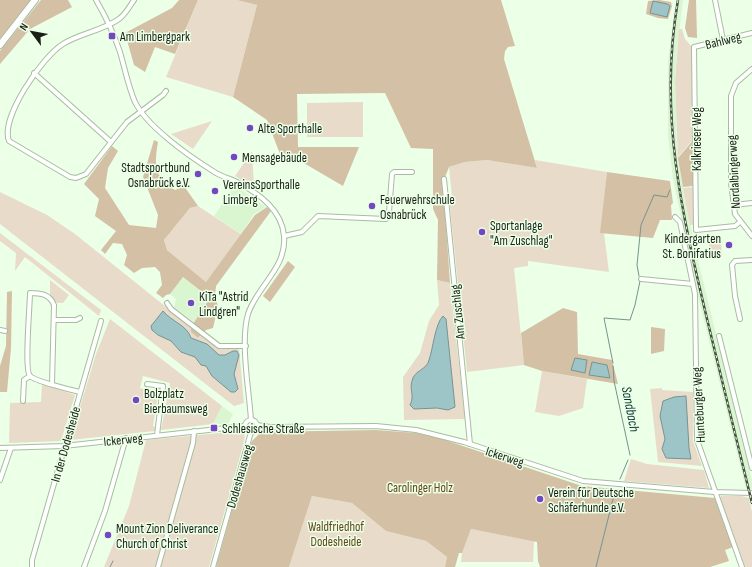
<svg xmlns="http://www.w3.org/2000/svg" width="752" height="567" viewBox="0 0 752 567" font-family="'Sofia Sans Condensed',sans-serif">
  <rect width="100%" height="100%" fill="#ecffe7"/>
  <g fill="#daf6d1">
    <path d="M676,0H683L677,48L675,82L677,142L680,170L695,248L752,481V489H746L698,296L673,179L668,135V61Z"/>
    <path d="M235,185L266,207L254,214L241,234L214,216Z"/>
    <path d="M183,277L210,298L194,322L174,307L176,299L170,294Z"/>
    <path d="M222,406L233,414L228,424H213Z"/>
  </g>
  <g fill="#e9dbca">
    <path d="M198,0H237L257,5L233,97L166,77Z"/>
    <path d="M679,29H682L685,39L693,48L694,138L678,157L675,82Z"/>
    <path d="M363,102V137H307V103Z"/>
    <path d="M212,121L193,149L171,134Z"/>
    <path d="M252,151L254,187H253L235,176Z"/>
    <path d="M487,160L537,168L535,160L607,172L601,232L604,233L609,272L528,261V266L514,268L524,365L467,372L449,197H452L449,167L465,162Z"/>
    <path d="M693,187V225H690L683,188Z"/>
    <path d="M0,192L47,215L75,234L191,327V332L198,338L202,335L219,348H239L244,403L234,406L0,224Z"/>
    <path d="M198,206L242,235L206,282L167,250L164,240L190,208Z"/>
    <path d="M0,233L101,310L99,316L25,257L15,271L16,253L0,241Z"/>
    <path d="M721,240L722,257L710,258L709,241Z"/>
    <path d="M50,280L69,295L63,303H57L50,295Z"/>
    <path d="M437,280L450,283L465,419L404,420L403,377L420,353L429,321L439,305Z"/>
    <path d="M110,319L222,406L213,424L161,430L170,383L143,376L140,388L153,391L156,387L162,389L161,394H158L153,426L156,428L155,431L70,440L96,354Z"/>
    <path d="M542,371L587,379L583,408L559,416L535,412Z"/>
    <path d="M42,384L75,395L61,441L9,443L10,403L41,402Z"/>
    <path d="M662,388V390L693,392V441L702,466L658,462L650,389Z"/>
    <path d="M242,431L245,435L244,442L209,567H104L129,506L146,440Z"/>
    <path d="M631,459L647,464L704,470L709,488L624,481Z"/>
    <path d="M312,496L352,503L386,531L426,541L447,557L445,567H289Z"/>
    <path d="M721,496H742L749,498L752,512V567H745L720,498Z"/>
    <path d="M471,529L534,541L533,562H461L462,552Z"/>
  </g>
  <g fill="#d4c0a5">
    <path d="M0,0H31L0,39Z"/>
    <path d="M41,0H68L72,7L30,29L0,64V51Z"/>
    <path d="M179,0H198L175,54L155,47L145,72L134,65L125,33L172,8Z"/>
    <path d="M237,0H501L515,46L508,47L505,51L504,59L537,168L487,160L465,162L449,167L443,182L450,283L437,280L438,220L433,209V149L411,148L385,93L297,94L298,147H359L343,186L302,162H283L267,120L233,97L257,5Z"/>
    <path d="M659,0L671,2L672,6L668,19L658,18L646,14L648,1Z"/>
    <path d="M689,0H696L697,38L688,37L685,28Z"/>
    <path d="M694,139L693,186L683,187L678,158Z"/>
    <path d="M154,140L158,142C154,166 154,177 175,190L184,186L198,206L190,208L164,240L167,250L206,282L255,215L267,207L271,211L216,286L215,295L218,306L213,328L206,330L198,338L191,332V327L210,298L183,277L170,294L166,295L163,298L156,293L162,285L160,272L155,267L142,268L134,273L124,265L127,255L122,244L113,243L105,254L101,250L116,231L95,216L99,199L84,184L112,146L118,151L108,168L105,188L129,225L156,228L158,215L143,177Z"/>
    <path d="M607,172L670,181L673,203L671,205L672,220H660L653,238L600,233Z"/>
    <path d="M288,261L295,267L270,302L263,296Z"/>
    <path d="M12,291L11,348L7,392H0V366L6,346L7,292Z"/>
    <path d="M563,308L577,312L578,354L612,360L618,384L542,371L524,365L521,333Z"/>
    <path d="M651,327L665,329L664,351L651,354Z"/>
    <path d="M376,430L416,433L442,439L582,486L715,498L733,547L725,550L729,561L710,567H540L538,561L537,542L471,529L462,553H459L455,567H445L447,557L426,541L386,531L352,503L312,496L289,567H216L249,449L252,441L261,432Z"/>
  </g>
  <g fill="#9dc5c8" stroke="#759493">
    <path d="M653,1L667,4L670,6L667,17L650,13Z"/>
    <path d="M163,311C172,322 187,325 191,338L207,344L219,355H225L233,351H237L239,355L234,374L238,389L235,392H231L212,376L206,366L201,365L195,357L181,352L171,341L158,335L152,330L151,326Z"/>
    <path d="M443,316L446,319L455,407L448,410L437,408L414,409L410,405C415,396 409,389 412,381C414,370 427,370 429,360C433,349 435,324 443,316Z"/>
    <path d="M575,358L587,360L585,373L571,370Z"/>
    <path d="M592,362L607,365L610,378L589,375Z"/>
    <path d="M686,396L689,448L691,459L666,458L662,449L665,439L660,416L663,401L674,397Z"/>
  </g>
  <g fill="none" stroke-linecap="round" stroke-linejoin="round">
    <g stroke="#759493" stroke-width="1">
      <path d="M639,276L637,265L641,225L654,195L667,197L670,190"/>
      <path d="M613,363L604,318L630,320L635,305L640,281"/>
      <path d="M613,366L614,381L630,455"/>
      <path d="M620,479L628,460"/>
      <path d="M110,567L113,561"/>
      <path d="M596,567L615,491"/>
    </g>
    <g stroke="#a7bda0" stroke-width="6">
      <g id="street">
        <path d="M96,0C106,17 114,34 120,52C125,69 128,86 135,102C142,116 155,128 167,138C182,151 200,163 216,173C223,177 231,179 239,183C259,194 282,210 284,236C287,268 257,286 248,314C240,342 249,389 251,420"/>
        <path d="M134,0C130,6 125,15 119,19C102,31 80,33 63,44C42,57 0,118 9,141L70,177L76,178L86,174L127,122L163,95L166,91"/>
        <path d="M715,0L723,40"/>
        <path d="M752,69L736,83L731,96V183L735,214L752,236"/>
        <path d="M34,73L111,142"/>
        <path d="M444,179L470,444"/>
        <path d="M734,205L752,203"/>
        <path d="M675,217L680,222L695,294L697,440L742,567"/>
        <path d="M740,222L735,226L696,230L694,47L752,33"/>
        <path d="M284,236L302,232L318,216L386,219L389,212L392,174L394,172H412"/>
        <path d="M641,279L693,284"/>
        <path d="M167,303L171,309L219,346H246"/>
        <path d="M740,319L735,296L732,265L735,261L752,260"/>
        <path d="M54,320H76L80,318"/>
        <path d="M0,330L5,331"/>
        <path d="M719,336L752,468"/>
        <path d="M52,384L54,305C50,294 40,293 30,293C30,305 24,370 30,376C35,381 71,390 80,392"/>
        <path d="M147,384L163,386L157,435"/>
        <path d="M23,401L24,380L30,376"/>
        <circle cx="251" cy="426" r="6"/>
        <path d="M257,425L270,427L376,426L416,430L464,442L583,481L714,492L752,493"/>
        <path d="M0,448L64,446L245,426"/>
        <path d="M0,480L11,448"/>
        <path d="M32,567V560L101,321"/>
        <path d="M84,567L105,511L126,438"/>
        <path d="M158,567L193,443L194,431"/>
        <path d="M213,567L251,432"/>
      </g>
    </g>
    <g stroke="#a7bda0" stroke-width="8">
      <path id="secondary" d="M0,45L35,0"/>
    </g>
    <use href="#street" stroke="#fff" stroke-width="4"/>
    <use href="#secondary" stroke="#fff" stroke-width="6"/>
    <g stroke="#455043" stroke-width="2.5">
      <path id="rail" d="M678,0C658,114 682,214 708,323C723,383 737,443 752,503"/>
    </g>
    <use href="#rail" stroke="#ecffe7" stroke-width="1" stroke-dasharray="3" stroke-linecap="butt"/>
  </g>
  <g fill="#7247c0" stroke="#ecffe7" stroke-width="1.5">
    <rect x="108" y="32" width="8" height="8" rx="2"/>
    <circle cx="250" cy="128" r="4"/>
    <circle cx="234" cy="157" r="4"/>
    <circle cx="198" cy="174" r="4"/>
    <circle cx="215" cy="191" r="4"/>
    <circle cx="372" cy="206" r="4"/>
    <circle cx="482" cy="232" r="4"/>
    <circle cx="729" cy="245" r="4"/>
    <circle cx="191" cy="303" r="4"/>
    <circle cx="136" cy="400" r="4"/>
    <rect x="210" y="424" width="8" height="8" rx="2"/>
    <circle cx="540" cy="499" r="4"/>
    <circle cx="108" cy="535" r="4"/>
  </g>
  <g text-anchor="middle" stroke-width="3" stroke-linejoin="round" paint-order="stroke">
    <g font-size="13" fill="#182016" stroke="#ecffe7" text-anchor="start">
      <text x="120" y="41">Am Limbergpark</text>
      <text x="258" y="133">Alte Sporthalle</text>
      <text x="242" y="162">Mensagebäude</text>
      <text x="190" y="172" text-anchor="end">Stadtsportbund<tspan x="190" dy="15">Osnabrück e.V.</tspan></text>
      <text x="223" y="189">VereinsSporthalle<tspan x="223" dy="15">Limberg</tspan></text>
      <text x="380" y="204">Feuerwehrschule<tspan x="380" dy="15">Osnabrück</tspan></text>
      <text x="490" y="230">Sportanlage<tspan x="490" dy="15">"Am Zuschlag"</tspan></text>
      <text x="721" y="243" text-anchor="end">Kindergarten<tspan x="721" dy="15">St. Bonifatius</tspan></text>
      <text x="199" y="301">KiTa "Astrid<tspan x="199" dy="15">Lindgren"</tspan></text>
      <text x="144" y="398">Bolzplatz<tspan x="144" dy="15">Bierbaumsweg</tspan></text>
      <text x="222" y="433">Schlesische Straße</text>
      <text x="548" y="497">Verein für Deutsche<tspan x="548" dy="15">Schäferhunde e.V.</tspan></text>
      <text x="116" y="533">Mount Zion Deliverance<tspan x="116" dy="15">Church of Christ</tspan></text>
    </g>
    <g font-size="13" fill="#182016" stroke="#ecffe7">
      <text transform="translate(723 40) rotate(-14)" y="5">Bahlweg</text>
      <text transform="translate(696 139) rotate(-90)" y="5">Kalkrieser Weg</text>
      <text transform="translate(733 172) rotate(-93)" y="5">Nordalbingerweg</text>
      <text transform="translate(457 312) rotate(-96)" y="5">Am Zuschlag</text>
      <text transform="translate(698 405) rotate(-93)" y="5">Hunteburger Weg</text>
      <text transform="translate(123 439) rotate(-6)" y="5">Ickerweg</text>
      <text transform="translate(65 444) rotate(-74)" y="5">In der Dodesheide</text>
      <text transform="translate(505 456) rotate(18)" y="5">Ickerweg</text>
      <text transform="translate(239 476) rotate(-74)" y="5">Dodeshausweg</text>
    </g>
    <g font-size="13" fill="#634517" stroke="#ecffe7">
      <text x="420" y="492">Carolinger Holz</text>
      <text x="336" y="531">Waldfriedhof<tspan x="336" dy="15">Dodesheide</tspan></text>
    </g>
    <g font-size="14" font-style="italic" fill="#083134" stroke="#ecffe7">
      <text transform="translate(631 409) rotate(79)" y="5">Sandbach</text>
    </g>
  </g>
  <g transform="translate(32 32) rotate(302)" stroke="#ecffe7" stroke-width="3" paint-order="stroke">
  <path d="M0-3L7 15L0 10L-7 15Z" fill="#182016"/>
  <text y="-6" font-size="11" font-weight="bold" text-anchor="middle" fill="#182016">N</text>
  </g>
</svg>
